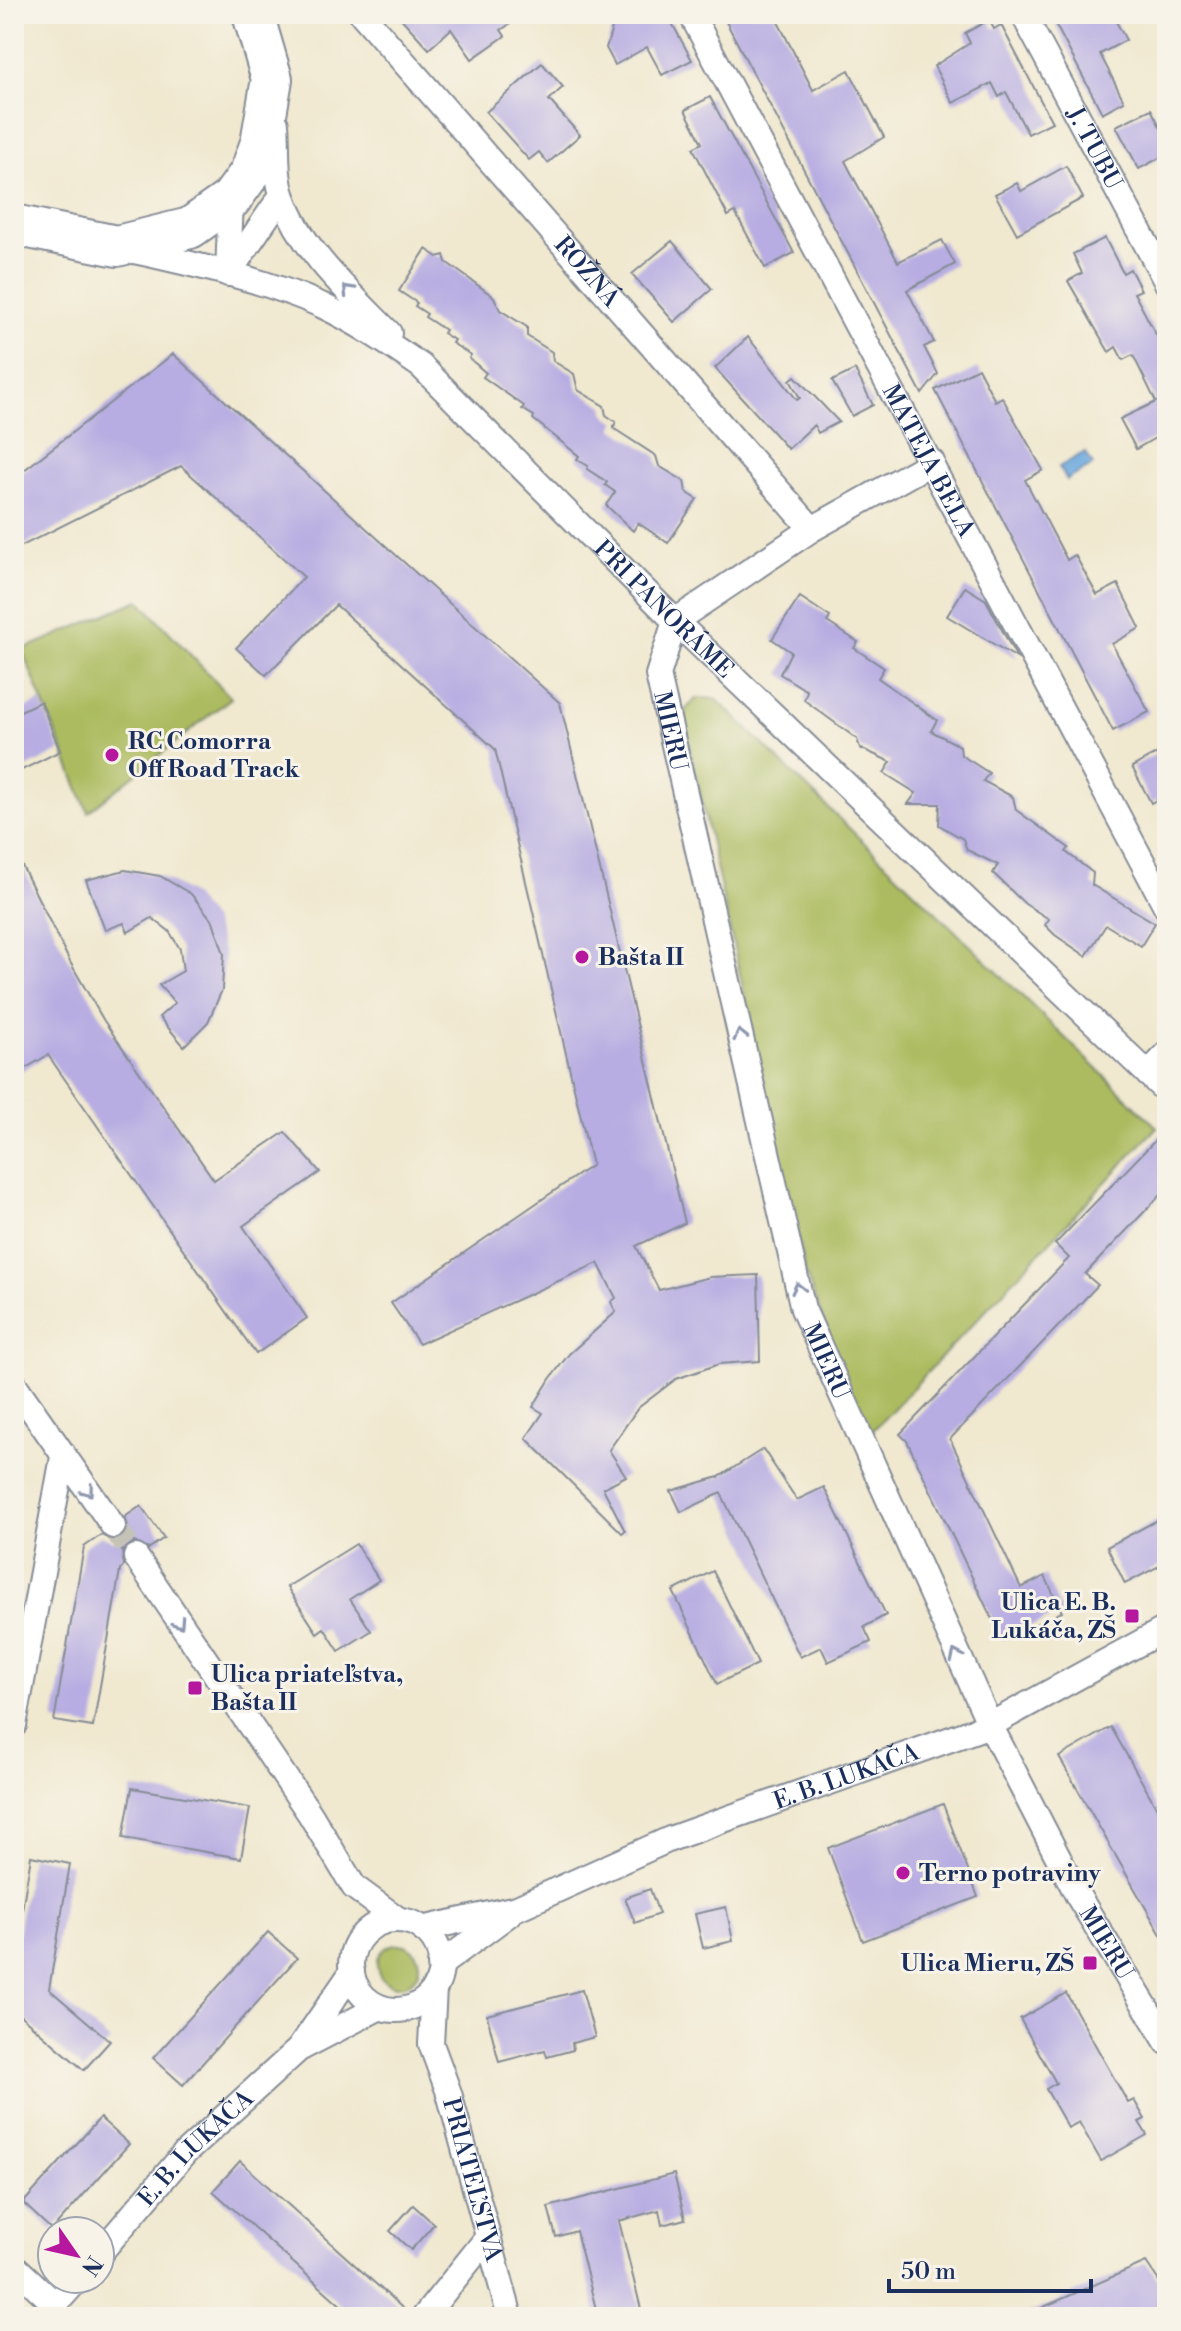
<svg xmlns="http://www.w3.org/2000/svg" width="1181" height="2331" viewBox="0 0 1181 2331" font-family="'Libre Bodoni',serif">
  <rect width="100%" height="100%" fill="#f7f3e8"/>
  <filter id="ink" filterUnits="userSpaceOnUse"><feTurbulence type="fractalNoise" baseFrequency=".0125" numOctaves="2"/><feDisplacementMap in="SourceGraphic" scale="16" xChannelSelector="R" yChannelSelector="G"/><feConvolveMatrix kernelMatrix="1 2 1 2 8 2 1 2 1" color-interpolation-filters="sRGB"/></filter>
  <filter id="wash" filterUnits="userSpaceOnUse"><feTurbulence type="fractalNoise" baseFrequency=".006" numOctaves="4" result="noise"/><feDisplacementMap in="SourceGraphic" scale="32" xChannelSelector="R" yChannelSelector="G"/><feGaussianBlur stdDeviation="1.8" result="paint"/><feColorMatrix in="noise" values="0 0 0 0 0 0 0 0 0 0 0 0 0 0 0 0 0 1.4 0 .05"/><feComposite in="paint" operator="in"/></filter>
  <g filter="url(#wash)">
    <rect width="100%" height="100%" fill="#f0e8cf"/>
    <g fill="#acbb5e" stroke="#64755e" stroke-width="2">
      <path d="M139,600L231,698L88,812L22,650Z"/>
      <path d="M697,698L716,699L1157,1127L866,1438L806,1274L687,735L685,710Z"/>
      <circle cx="398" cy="1965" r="21"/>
    </g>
    <path fill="#6ba8dd" stroke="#436c9e" stroke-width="2" d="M1085,452L1093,465L1067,480L1059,467Z"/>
    <g id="blocks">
      <g fill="#b7ade2">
        <path d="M397,14H525L501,30L505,36L472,59L451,29L429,49Z"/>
        <path d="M604,14H667L692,60L662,75L647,47L615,65L606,48L612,28Z"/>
        <path d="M722,14H774L813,90L849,70L884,137L845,161L898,262L942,240L955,264L907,290L934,342L924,347L938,374L922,394Z"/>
        <path d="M1050,14H1112L1126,40L1100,54L1124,101L1102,113Z"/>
        <path d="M989,20L994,29L1001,25L1052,122L1028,134L1006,92L999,97L992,83L953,103L934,66L970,43L965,33Z"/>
        <path d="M542,63L563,87L549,100L580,135L548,163L539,152L529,160L486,112Z"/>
        <path d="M710,97L794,253L765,268L735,212L728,216L693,148L702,143L685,110Z"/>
        <path d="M1151,109L1167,140V154L1139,169L1116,126Z"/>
        <path d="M1066,166L1083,198L1017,234L995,194L1017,183L1021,191Z"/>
        <path d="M1105,238L1123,273L1130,269L1141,290L1134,293L1161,344L1167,341V431L1136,449L1120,419L1156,402L1133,355L1123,360L1116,347L1109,352L1068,281L1082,273L1073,254Z"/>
        <path d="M672,241L712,289L674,322L632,274Z"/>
        <path d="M426,249L438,257L444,255L446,262L494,297L500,310L527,327V336L552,352L553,361L574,374L578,390L604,406L606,415L616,422L613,428L656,456L659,466L684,481L686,492L697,499L668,543L638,523L633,531L606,505L615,492L605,485L607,482L587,469L588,466L577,459L579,456L533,419L534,416L522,409L524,406L483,377L486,373L469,358L471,355L452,343L454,340L443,333L445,330L425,317L427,314L415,306L417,303L399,291Z"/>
        <path d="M748,337L797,400L800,398L790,380L795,376L839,422L818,433L814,425L788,449L715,368Z"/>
        <path d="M173,354L560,703L685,1223L636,1246L659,1290L710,1277L758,1275L760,1361L719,1364L676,1379L638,1408L609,1450L626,1476L603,1488L625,1531L622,1533L526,1438L543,1413L533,1407L550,1379L569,1354L616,1312L611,1302L616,1298L598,1263L419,1344L391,1303L592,1165L495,749L336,605L266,675L236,648L304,577L181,466L14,550V478Z"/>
        <path d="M978,368L995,401L1002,397L1043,470L1025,480L1067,560L1075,555L1097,595L1118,584L1140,628L1112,644L1149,712L1113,731L935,390Z"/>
        <path d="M855,370L873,405L852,416L832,381Z"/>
        <path d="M965,587L986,600L1017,658L947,616Z"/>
        <path d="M800,597L830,617L827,622L858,642L854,648L884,668L878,678L937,720L931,731L960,746L961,755L989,773L983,781L1013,797L1016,810L1069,848L1066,852L1093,873L1092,885L1155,923L1141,946L1106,925L1086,956L1055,935L1045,925L1049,919L1025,904L993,873L998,865L967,850L963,839L939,825L940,804H908L916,793L884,773L891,762L860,748L857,739L804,700L807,691L780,674L791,652L772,639Z"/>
        <path d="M41,701L60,751L14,774V714Z"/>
        <path d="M1167,748V795L1151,803L1132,767Z"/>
        <path d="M14,850L70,962L104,1021L214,1180L285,1132L320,1172L243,1226L307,1318L256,1354L48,1055L14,1075Z"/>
        <path d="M125,870L160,876L191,894L213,921L224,954L222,990L208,1022L184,1046L159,1017L175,1003L159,985L183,971L180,949L169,931L152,918L128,932L124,923L105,930L86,880Z"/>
        <path d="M1167,1128V1188L1085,1274L1098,1285L950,1439L1021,1588L1045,1576L1062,1612L1002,1640L907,1441L900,1434L1069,1258L1055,1244Z"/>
        <path d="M763,1449L797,1500L824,1487L886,1615L864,1627L871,1642L828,1662L821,1647L800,1657L721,1493L681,1512L671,1491L719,1477Z"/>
        <path d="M141,1506L164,1538L148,1549L134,1542L122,1551L124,1566L120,1570L93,1727L54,1721L84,1547L101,1535L114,1541L122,1538L128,1526L125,1517Z"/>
        <path d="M1167,1515V1562L1125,1584L1107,1547Z"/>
        <path d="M356,1544L379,1580L350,1599L371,1631L339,1651L324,1628L317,1633L287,1587Z"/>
        <path d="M713,1571L758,1664L717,1684L673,1591Z"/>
        <path d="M1111,1727L1167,1826V1945L1059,1757Z"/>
        <path d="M132,1788L250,1808L241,1858L123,1838Z"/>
        <path d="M943,1804L978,1897L863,1941L828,1848Z"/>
        <path d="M31,1856L70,1864L49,1989L110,2041L84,2070L14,2010V1958Z"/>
        <path d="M650,1889L659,1914L635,1923L625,1898Z"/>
        <path d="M726,1907L733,1941L703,1948L695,1914Z"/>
        <path d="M268,1932L297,1958L183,2085L153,2058Z"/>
        <path d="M582,1990L595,2037L572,2043L573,2050L547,2057L545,2050L499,2062L487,2015Z"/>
        <path d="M1066,1993L1128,2103L1134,2100L1145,2119L1139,2122L1147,2135L1101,2161L1079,2122L1068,2128L1046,2089L1056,2083L1020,2019Z"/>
        <path d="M100,2118L129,2144L52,2230L23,2203Z"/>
        <path d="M240,2161L409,2314V2317H354L213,2191Z"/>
        <path d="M674,2174L685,2219L662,2225L659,2210L619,2221L643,2317H598L576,2231L556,2237L548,2207Z"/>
        <path d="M413,2205L434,2224L411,2250L390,2231Z"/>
        <path d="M1146,2262L1167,2293V2317H1021Z"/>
      </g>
    </g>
  </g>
  <g filter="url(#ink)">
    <use href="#blocks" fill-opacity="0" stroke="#868c96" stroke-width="2"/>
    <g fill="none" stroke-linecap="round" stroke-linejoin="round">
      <path stroke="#c5c3b8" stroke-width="24" stroke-dasharray="24 12" stroke-linecap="butt" d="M113,1526L136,1557"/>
      <g stroke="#868c96" stroke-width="28">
        <g id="street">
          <path id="s1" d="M362,14L812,529"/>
          <path id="s2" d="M691,14L1167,908"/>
          <path id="s3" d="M1023,14L1167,283"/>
          <path d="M276,124C278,146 275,176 283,197C302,251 350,293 389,333"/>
          <path id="s4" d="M126,249C191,264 260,278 321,305C357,322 389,344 421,366L675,621L1167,1092"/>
          <path d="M228,273L231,199"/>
          <path d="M228,274L282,195"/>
          <path id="s5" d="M675,621L658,675L803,1309L990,1725L1078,1896L1167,2042"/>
          <path d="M675,621L812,529L932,462"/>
          <path d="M1148,1074L1167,1054"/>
          <path d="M14,1384L113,1526"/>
          <path d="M136,1557L310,1814L354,1887L399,1920"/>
          <path d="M14,1725L63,1457"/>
          <circle cx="396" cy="1965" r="45"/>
          <path id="s6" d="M422,1929L517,1908L670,1839L990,1725L1167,1628"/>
          <path d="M440,1965L509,1914"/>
          <path id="s7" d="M434,1988L431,2044L449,2093L510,2317"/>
          <path d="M301,2048L380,2007"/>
          <path id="s8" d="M100,2253L185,2153L299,2049L352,1972"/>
          <path d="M14,2266L56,2305"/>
          <path d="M44,2317L78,2279"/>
          <path d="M424,2317L488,2237"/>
        </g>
      </g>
      <g stroke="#868c96" stroke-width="44">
        <path id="primary" d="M14,225L117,246L190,228L231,199L250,173L261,143L272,79L253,14"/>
      </g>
      <use href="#street" stroke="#fff" stroke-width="24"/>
      <use href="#primary" stroke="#fff" stroke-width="40"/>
    </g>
    <defs><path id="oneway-chevron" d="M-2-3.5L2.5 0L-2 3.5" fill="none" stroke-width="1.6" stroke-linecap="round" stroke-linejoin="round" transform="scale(2)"/></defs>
    <g stroke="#8d97ae">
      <use href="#oneway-chevron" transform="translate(348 290) rotate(-133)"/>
      <use href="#oneway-chevron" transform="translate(740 1035) rotate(-103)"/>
      <use href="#oneway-chevron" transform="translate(798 1288) rotate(-103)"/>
      <use href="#oneway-chevron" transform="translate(88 1491) rotate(54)"/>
      <use href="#oneway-chevron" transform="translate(179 1623) rotate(57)"/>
      <use href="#oneway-chevron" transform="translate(956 1655) rotate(-115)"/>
    </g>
  </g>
  <g fill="#b5179e" stroke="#f7f3e8" stroke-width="3">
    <circle cx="112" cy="755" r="8"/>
    <circle cx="582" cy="957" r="8"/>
    <rect x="1124" y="1608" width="16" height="16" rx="4"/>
    <rect x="187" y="1680" width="16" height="16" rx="4"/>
    <circle cx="903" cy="1873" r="8"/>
    <rect x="1082" y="1955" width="16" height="16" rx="4"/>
  </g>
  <g text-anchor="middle" stroke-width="6" stroke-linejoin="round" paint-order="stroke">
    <g font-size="24" fill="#1b2f5e" stroke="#f7f3e8">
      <text dy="8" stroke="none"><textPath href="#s3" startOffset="152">J. TUBU</textPath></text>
      <text dy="8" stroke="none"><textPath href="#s1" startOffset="342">ROŽNÁ</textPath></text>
      <text dy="8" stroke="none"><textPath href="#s2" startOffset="506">MATEJA BELA</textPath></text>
      <text dy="8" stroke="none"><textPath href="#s4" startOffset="664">PRI PANORÁME</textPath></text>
      <text dy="8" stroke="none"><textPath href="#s5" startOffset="114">MIERU</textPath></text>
      <text dy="8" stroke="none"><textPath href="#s5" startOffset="764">MIERU</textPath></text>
      <text dy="8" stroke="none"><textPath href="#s6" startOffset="452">E. B. LUKÁČA</textPath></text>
      <text dy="8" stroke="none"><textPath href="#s5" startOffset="1410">MIERU</textPath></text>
      <text dy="8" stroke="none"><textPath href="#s8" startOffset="142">E. B. LUKÁČA</textPath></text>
      <text dy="8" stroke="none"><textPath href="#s7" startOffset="198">PRIATEĽSTVA</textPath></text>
    </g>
    <g font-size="24" font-weight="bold" fill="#1b2f5e" stroke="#f7f3e8" text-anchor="start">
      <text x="128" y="749">RC Comorra<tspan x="128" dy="28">Off Road Track</tspan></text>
      <text x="598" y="965">Bašta II</text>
      <text x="1116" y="1610" text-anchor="end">Ulica E. B.<tspan x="1116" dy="28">Lukáča, ZŠ</tspan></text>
      <text x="211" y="1682">Ulica priateľstva,<tspan x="211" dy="28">Bašta II</tspan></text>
      <text x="919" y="1881">Terno potraviny</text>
      <text x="1074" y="1971" text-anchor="end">Ulica Mieru, ZŠ</text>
    </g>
  </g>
  <rect width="1181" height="2331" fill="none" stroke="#f7f3e8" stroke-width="48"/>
  <g transform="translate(76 2255) rotate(124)"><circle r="38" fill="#f7f3e8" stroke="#9fa5b1" stroke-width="2"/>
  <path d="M0-6L14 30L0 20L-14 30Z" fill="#b5179e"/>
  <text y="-12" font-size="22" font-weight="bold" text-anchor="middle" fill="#1b2f5e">N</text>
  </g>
  <path d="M889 2279v12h202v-12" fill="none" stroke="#1b2f5e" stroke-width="4"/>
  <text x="901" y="2279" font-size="24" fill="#1b2f5e" stroke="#f7f3e8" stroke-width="6" paint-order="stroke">50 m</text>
</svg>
